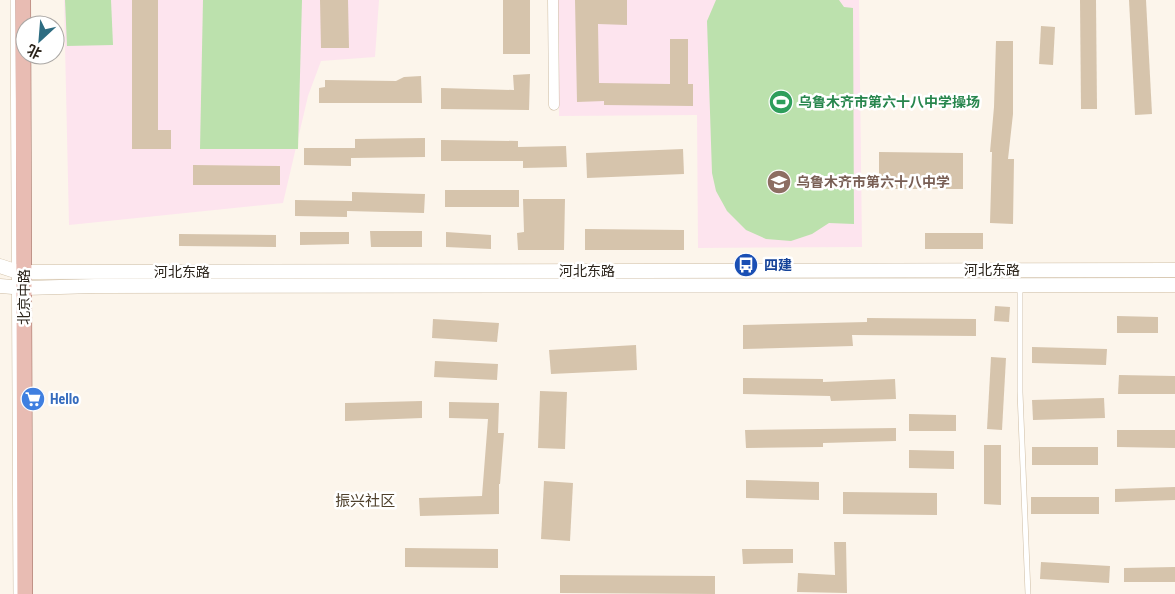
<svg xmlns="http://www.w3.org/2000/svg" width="1175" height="594" viewBox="0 0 1175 594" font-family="'Roboto Condensed','Noto Sans SC',sans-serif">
  <rect width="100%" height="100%" fill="#fcf5eb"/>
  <g fill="#fde4ee">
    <path d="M64,0H379L375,57L321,61L308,96L283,203L69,225Z"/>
    <path d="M558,0H859L862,247L698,248L697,115L559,116Z"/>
  </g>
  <g fill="#bce1ad">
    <path d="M65,0H111L113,45L67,46Z"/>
    <path d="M203,0H302L298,149H200Z"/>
    <path d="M716,0H839L844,7L853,8L854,224L829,223L812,234L791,241L766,239L746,230L727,211L716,191L712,173L707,21Z"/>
  </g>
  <g fill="#d6c4ac">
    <path d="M132,0H158V130H171V149H132Z"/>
    <path d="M320,0H348L349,48H321Z"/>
    <rect x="503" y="0" width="27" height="54"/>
    <path d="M575,0H627V25L598,24L599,83L670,84V39H688V84H693V106L604,105V101L577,102Z"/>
    <path d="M1080,0H1096L1097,109H1081Z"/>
    <path d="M1129,0H1146L1152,114L1135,115Z"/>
    <path d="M1041,26L1055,27L1053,65L1039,64Z"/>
    <path d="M996,41H1013V114L1008,159H1014L1013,224L990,223L992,152H990L994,107Z"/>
    <path d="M530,74L529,110L441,109V88L514,90L513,75Z"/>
    <path d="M421,76L422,103H319V88L325,87V80L396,81L404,77Z"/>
    <path d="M425,138V157L351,158V166L304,165V148H355V139Z"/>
    <path d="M441,140L518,141V147L566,146L567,167L523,168V161H441Z"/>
    <path d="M683,149L684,174L587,178L586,153Z"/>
    <path d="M879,152L963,153V189H879Z"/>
    <path d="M193,165L280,166V185H193Z"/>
    <rect x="445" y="190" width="74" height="17"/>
    <path d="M352,192L425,194L424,213L347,211V217L295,216V200L352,201Z"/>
    <path d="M523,199H565L564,250H518L517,233L524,232Z"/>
    <path d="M585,229L684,230V250H585Z"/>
    <path d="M370,231H422V247H371Z"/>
    <path d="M300,232H349V244L300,245Z"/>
    <path d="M446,232L491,235V249L446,247Z"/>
    <rect x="925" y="233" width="58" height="16"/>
    <path d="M179,234L276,235V247L179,246Z"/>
    <path d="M995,306L1010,307L1009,322L994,321Z"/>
    <path d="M1117,316L1158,317V333H1117Z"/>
    <path d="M867,318L976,319V336L852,335L853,346L743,349V325L867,322Z"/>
    <path d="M433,319L499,323L497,342L432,338Z"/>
    <path d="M636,345L637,370L551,374L549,350Z"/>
    <path d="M1032,347L1107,349L1106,365L1032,363Z"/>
    <path d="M991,357L1006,358L1002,430L987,429Z"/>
    <path d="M435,361L498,364L497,380L434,377Z"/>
    <path d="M1119,375L1175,376V394H1118Z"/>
    <path d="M743,378L823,379V382L895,379L896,399L831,401L830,396L743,394Z"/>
    <path d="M540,391L567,392L565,449L538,448Z"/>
    <path d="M1104,398L1105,418L1033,420L1032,400Z"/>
    <path d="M422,401V418L345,421V403Z"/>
    <path d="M449,402L499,403L498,433H504L500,484H499V514L420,516L419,498L482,496L488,419L449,418Z"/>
    <path d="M909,414L956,415V431H909Z"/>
    <path d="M896,428V441L823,443V447L746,448L745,430Z"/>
    <path d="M1117,430H1175V448L1117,447Z"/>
    <path d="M984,445H1001V505L984,504Z"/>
    <rect x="1032" y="447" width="66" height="18"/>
    <path d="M909,450L954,451V469L909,468Z"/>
    <path d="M746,480L819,482V500L746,498Z"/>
    <path d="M544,481L573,483L570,541L541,539Z"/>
    <path d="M1175,487V500L1115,502V489Z"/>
    <path d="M843,492L937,493V515L843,514Z"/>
    <rect x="1031" y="497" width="68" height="17"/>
    <path d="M834,542H846L847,593L797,592L798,573L835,575Z"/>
    <path d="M405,548L498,549V568L405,567Z"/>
    <path d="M742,549H793V563L743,564Z"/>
    <path d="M1041,562L1110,566L1109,583L1040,579Z"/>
    <path d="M1175,567V582H1124V568Z"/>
    <path d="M560,575L715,576V594L560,593Z"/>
  </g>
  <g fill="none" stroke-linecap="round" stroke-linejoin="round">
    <g stroke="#cebda4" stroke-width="6">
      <g id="lane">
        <path d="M13,0L16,594"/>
        <path d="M1020,287V392L1028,594"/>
      </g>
    </g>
    <g stroke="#cebda4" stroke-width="11">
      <path id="street" d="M553,0L554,105"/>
    </g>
    <g stroke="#cebda4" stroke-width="15">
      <g id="secondary">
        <path d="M0,266L15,271L25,272L1175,270"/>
        <path d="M0,286L25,288L95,286L1175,285"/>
      </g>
    </g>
    <g stroke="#9c6a5d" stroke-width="16">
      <path id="primary" d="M23,0L25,594"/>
    </g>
    <use href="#lane" stroke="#fff" stroke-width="5"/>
    <use href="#street" stroke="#fff" stroke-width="10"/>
    <use href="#secondary" stroke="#fff" stroke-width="14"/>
    <use href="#primary" stroke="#e8bcb3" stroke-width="15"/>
  </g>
  <defs>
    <g id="stadium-disc" transform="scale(1.25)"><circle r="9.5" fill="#2e9e5b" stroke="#fff"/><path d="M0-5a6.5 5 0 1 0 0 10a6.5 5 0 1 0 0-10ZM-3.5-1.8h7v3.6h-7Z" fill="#fff"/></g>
    <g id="school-disc" transform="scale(1.25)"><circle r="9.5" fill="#8d6e63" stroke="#fff"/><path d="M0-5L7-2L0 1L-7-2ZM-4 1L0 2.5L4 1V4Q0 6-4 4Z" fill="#fff"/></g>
    <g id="bus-disc" transform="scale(1.25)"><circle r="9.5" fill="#1a4fb4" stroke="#fff"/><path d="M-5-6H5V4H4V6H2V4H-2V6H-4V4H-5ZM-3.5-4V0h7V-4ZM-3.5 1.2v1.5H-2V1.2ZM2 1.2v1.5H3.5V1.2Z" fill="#fff"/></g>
    <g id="supermarket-disc" transform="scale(1.25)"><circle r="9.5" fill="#3f7fe0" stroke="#fff"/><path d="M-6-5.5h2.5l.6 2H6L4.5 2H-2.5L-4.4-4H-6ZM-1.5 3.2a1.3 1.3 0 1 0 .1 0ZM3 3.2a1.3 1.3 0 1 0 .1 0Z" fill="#fff"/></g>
  </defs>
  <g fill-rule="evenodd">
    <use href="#stadium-disc" x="781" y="102"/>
    <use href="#school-disc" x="779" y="182"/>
    <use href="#bus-disc" x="746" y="265"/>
    <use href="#supermarket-disc" x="33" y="399"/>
  </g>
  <g text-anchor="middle" stroke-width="5" stroke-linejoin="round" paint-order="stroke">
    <g font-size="14" font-weight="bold" fill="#27864d" stroke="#fff" text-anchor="start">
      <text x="798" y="107">乌鲁木齐市第六十八中学操场</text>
    </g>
    <g font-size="14" font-weight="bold" fill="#785e54" stroke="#fff" text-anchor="start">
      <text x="796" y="187">乌鲁木齐市第六十八中学</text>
    </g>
    <g font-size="14" font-weight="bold" fill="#164399" stroke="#fff" text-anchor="start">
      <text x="764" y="270">四建</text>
    </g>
    <g font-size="14" fill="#2b241b" stroke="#fff">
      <text x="992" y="275">河北东路</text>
      <text x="587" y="276">河北东路</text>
      <text x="182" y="277">河北东路</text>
      <text transform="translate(24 297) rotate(-90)" y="5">北京中路</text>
    </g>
    <g font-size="14" font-weight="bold" fill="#366cbe" stroke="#fff" text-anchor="start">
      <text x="50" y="404">Hello</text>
    </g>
    <g font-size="15" fill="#4f402b" stroke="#fff">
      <text x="365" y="506">振兴社区</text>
    </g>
  </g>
  <g transform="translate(40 40) rotate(206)"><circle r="24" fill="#ffffff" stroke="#aaa7a4"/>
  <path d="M0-4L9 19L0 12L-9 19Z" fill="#2d6c81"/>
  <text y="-8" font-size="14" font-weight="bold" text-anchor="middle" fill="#2b241b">北</text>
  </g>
</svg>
